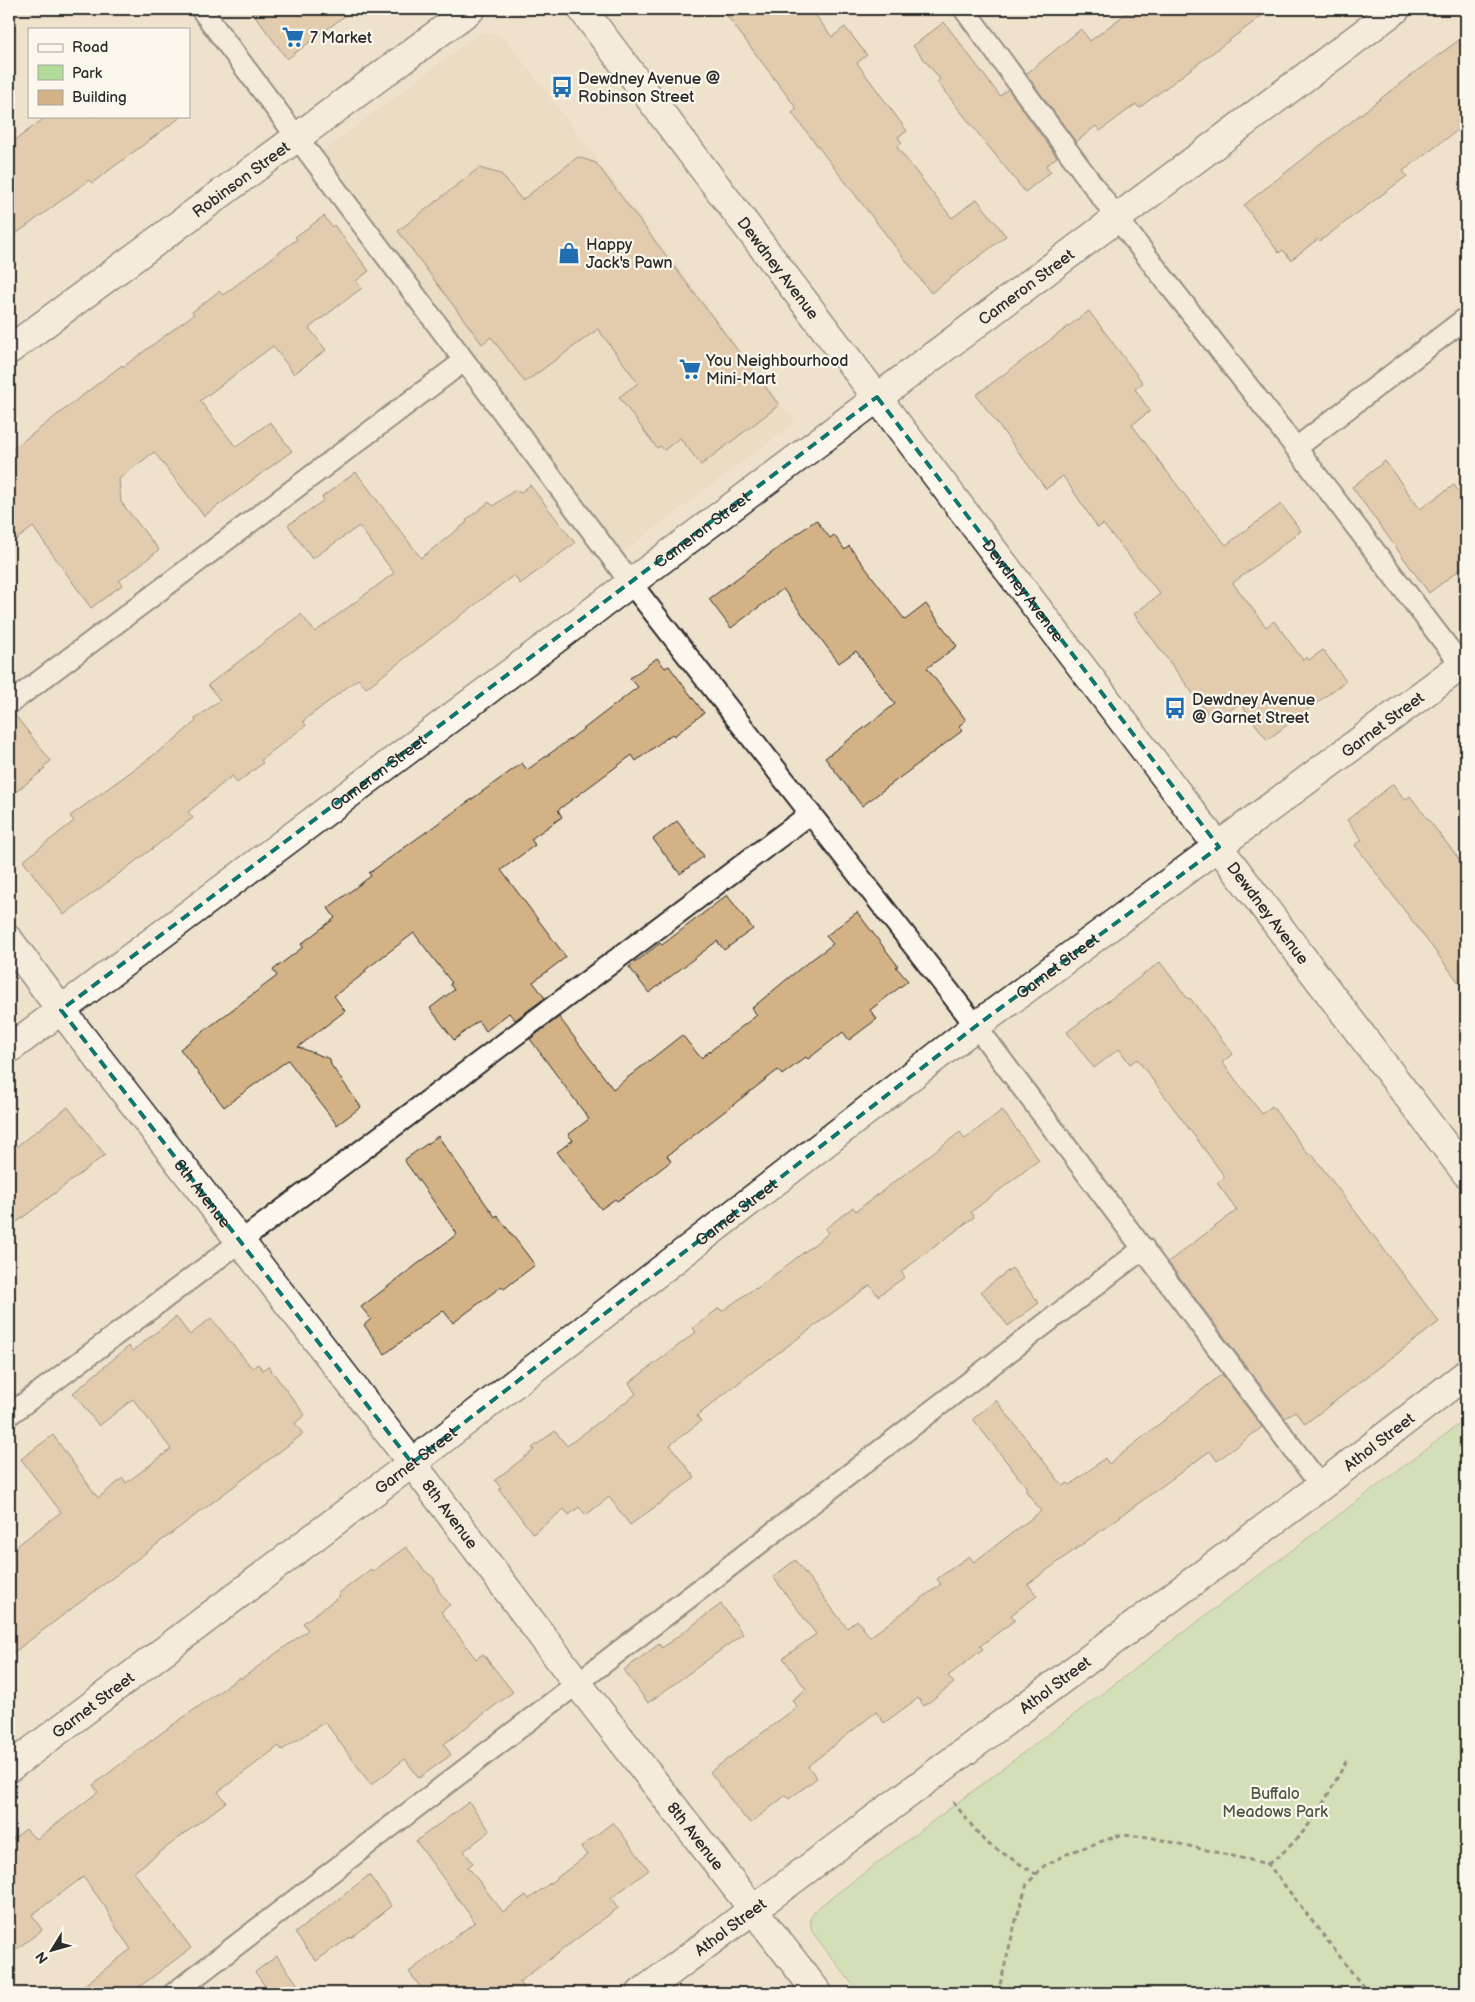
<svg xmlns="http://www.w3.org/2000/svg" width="1475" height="2002" viewBox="0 0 1475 2002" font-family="'Balsamiq Sans',sans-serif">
  <rect width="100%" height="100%" fill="#efe2cd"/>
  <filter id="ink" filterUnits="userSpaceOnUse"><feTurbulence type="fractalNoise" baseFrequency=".02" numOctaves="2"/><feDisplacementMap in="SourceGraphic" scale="10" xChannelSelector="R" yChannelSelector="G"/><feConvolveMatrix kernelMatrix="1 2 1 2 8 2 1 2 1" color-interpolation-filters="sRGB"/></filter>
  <g filter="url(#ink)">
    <path fill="#e7d4b8" d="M484,32L494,34L506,39L795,422L622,553L321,153L477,35Z"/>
    <path fill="#b1db99" stroke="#6e8362" d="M1466,1419V1993H859L812,1932L810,1919L815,1910Z"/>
    <g fill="#d3b286" stroke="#2b2b2b">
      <path d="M250,9H354L287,59Z"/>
      <path d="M722,9H811L832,37L845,27L867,55L857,63L907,131L898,137L902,143L897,147L934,195L952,218L977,199L1006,236L931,293L792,113L797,109Z"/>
      <path d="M1132,9H1271L1139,108L1136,104L1100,131L1096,126L1076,142L1026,74L1081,29L1090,41Z"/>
      <path d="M944,22L1000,96L1008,89L1057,157L1046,166L1051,172L1025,192L937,82L940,79L913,46Z"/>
      <path d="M1466,35V124L1403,171L1407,176L1320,241L1318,239L1291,260L1283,250L1279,253L1244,205L1411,75Z"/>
      <path d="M47,116H182L92,183L89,180L9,239V145Z"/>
      <path d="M578,157L596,163L779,405L701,465L680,438L664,450L660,446L657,448L619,397L638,383L598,329L525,382L491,337L482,344L398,231L479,168L501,174L522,200Z"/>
      <path d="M324,216L332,227L334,225L369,271L356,281L362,288L309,328L326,350L294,374L273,346L200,401L236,447L270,422L292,451L204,516L154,452L119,479L121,502L159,550L119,581L122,585L91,608L33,527L9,545V452L122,365L123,367L194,314L192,312L219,291L223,295L297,239L295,237Z"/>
      <path d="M1089,311L1143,383L1135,389L1150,411L1132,425L1180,489L1226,545L1281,504L1301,531L1233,583L1266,627L1274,621L1303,660L1307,657L1309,660L1323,650L1346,681L1267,740L1240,703L1214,722L1134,614L1160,594L1103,524L1098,528L1063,476L1046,489L976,395Z"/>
      <path d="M1385,461L1420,509L1454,485L1466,502V565L1429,593L1352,487Z"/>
      <path d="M356,472L421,558L467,522L466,520L489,502L493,506L516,489L520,493L530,485L575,543L520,584L514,575L366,688L358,679L303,721L306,725L261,760L263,763L237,783L232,776L188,812L193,818L64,915L23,861L74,821L70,816L173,741L196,721L195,719L220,700L208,685L301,614L315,632L394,573L359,526L312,559L288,525L324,500L322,497Z"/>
      <path d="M816,520L830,538L834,535L845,550L849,546L905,620L926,604L957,646L927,668L966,720L959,726L962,731L862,806L825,758L895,704L856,651L839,663L783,589L731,628L709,599Z"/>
      <path d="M657,658L665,668L669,666L704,713L674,736L672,734L636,761L632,755L558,810L562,817L531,839L535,845L501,870L566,957L533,982L545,998L515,1020L509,1013L486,1031L478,1021L454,1040L430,1008L454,990L450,984L452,983L414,933L365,970L366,972L334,996L345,1011L298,1047L330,1059L331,1065L361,1107L337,1125L288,1060L224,1107L180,1049L277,976L273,970L303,947L301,944L335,918L328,908L371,876L369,873L522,763L527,770L573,737L638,687L630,678Z"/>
      <path d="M14,714L51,761L43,767L45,769L9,797V716Z"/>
      <path d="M1393,784L1405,800L1410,796L1466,868V992L1355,845L1362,840L1347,820Z"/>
      <path d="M677,821L704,856L680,874L653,839Z"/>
      <path d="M727,895L753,929L724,950L717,941L649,993L629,967L660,943L662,945Z"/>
      <path d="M857,912L898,966L896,967L908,981L870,1010L877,1019L849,1040L843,1032L808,1059L806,1057L782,1075L778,1070L667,1156L671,1161L638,1187L617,1201L615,1199L601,1209L557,1152L573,1140L568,1135L589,1119L530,1039L559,1017L613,1089L682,1035L701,1058L757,1015L752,1008L803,966L833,944L826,936Z"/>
      <path d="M1160,962L1188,999L1190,998L1233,1054L1222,1062L1262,1114L1272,1106L1309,1155L1311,1153L1439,1322L1305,1424L1295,1411L1285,1418L1168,1262L1237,1210L1217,1183L1225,1177L1137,1059L1130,1064L1119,1049L1094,1068L1067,1032Z"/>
      <path d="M68,1107L105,1155L9,1228V1152Z"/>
      <path d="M1002,1110L1039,1160L971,1212L974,1217L901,1272L905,1277L878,1296L870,1285L751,1373L697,1416L701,1421L670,1445L695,1478L630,1525L609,1497L586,1515L579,1507L569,1515L564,1509L533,1534L499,1489L501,1488L495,1480L534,1450L532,1448L555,1431L567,1446L636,1394L629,1383L696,1332L693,1328L719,1308L722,1311L755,1288L756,1289L829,1233L825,1229L853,1207L856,1211L960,1132L965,1139Z"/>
      <path d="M438,1136L495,1217L497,1215L535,1265L504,1289L502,1286L453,1323L443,1310L385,1354L364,1325L371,1319L361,1307L457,1234L404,1160Z"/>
      <path d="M1012,1268L1039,1303L1008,1326L981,1291Z"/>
      <path d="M176,1317L190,1335L211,1318L252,1368L258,1364L263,1370L268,1366L305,1415L295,1423L303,1434L9,1656V1552L61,1512L21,1459L53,1435L98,1498L123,1478L126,1483L171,1449L133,1399L99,1426L73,1393L129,1346L132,1351Z"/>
      <path d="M1222,1374L1262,1427L1217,1461L1210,1451L1028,1584L1037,1596L1011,1615L1015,1620L980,1646L983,1649L948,1676L954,1683L924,1706L918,1698L884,1723L876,1712L808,1766L817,1778L789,1799L786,1795L751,1823L743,1816L710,1772L797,1707L792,1700L806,1689L783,1658L816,1634L773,1577L795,1560L847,1628L857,1620L870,1637L941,1584L937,1579L969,1556L974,1562L1041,1511L1025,1490L1027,1488L973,1419L996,1400L1063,1486L1068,1483L1070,1485L1105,1458L1109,1464Z"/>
      <path d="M406,1547L424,1570L434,1578L439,1591L450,1605L441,1612L476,1659L483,1654L513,1692L444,1744L451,1755L419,1778L405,1759L371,1785L325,1722L282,1750L279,1746L218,1792L226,1802L134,1872L191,1948L131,1993H74L131,1949L118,1931L104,1905L83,1877L32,1915L42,1930L9,1955V1842L26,1829L34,1838L35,1837L37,1839L98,1792L93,1785L160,1734L240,1677L241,1679L308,1630L303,1623L340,1596L338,1594L371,1569L373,1571Z"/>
      <path d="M721,1604L743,1634L648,1703L624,1670L659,1644L662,1648Z"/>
      <path d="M469,1802L490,1831L464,1851L473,1863L468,1867L503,1912L526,1895L529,1899L587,1855L581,1847L613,1822L649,1870L611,1898L618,1908L519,1982L527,1993H425L409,1972L475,1922L416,1841Z"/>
      <path d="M369,1875L392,1906L351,1938L350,1937L316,1961L295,1933Z"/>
      <path d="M277,1956L304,1993H270L255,1972Z"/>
    </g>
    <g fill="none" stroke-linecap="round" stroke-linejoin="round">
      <g stroke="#2b2b2b" stroke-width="24">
        <g id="lane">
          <path d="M201,9L630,582L976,1026L1321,1486"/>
          <path d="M964,9L1117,218L1296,448L1466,671"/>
          <path d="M1296,448L1466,318"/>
          <path d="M9,704L464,361"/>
          <path d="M9,1415L810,814"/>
          <path d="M174,1993L1144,1248"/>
        </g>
      </g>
      <g stroke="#2b2b2b" stroke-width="31">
        <g id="street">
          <path id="s1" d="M9,350L471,9"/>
          <path id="s2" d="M9,940L61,1010L412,1463L578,1684L818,1993"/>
          <path id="s3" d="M9,1049L1396,9"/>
          <path id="s4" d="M9,1768L412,1463L976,1026L1466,662"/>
          <path id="s5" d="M641,1993L1321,1486L1466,1374"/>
        </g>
      </g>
      <g stroke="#2b2b2b" stroke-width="31">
        <g id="secondary">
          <path id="s6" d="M582,9L1466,1173"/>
        </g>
      </g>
      <g stroke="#2b2b2b" stroke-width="3" stroke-dasharray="5 4" stroke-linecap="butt">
        <path d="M953,1802L985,1842L1036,1874"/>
        <path d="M1268,1864C1310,1834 1324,1802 1348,1758"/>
        <path d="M998,1993L1016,1920L1027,1884L1044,1866L1071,1852L1120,1835L1149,1837L1268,1864L1368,1993"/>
      </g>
      <use href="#lane" stroke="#fbf7ec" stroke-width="20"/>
      <use href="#street" stroke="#fbf7ec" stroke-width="28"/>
      <use href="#secondary" stroke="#fbf7ec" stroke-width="28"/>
    </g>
  </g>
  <path d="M0 0H1475V2002H0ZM877,397L1219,847L976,1026L412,1463L61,1010Z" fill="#efe2cd" fill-opacity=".55" fill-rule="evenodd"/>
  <path fill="none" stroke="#0f766e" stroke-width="4" stroke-dasharray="10 6" stroke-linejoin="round" d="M877,397L1219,847L976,1026L412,1463L61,1010Z"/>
  <defs>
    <g id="supermarket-bare" transform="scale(1.725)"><path d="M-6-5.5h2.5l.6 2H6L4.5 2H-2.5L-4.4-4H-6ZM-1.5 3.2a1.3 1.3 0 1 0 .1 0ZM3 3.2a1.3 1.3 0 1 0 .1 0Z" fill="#1f6fb2" stroke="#fbf7ec" stroke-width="2.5" paint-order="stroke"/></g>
    <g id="bus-bare" transform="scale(1.725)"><path d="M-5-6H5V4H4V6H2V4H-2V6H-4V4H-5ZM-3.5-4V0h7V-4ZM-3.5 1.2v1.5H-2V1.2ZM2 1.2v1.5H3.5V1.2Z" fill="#1f6fb2" stroke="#fbf7ec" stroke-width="2.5" paint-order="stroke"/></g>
    <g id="shop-bare" transform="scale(1.725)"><path d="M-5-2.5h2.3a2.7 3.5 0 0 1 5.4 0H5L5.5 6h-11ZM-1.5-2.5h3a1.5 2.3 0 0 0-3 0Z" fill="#1f6fb2" stroke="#fbf7ec" stroke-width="2.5" paint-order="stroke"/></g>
  </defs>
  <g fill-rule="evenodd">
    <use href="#supermarket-bare" x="293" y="37"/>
    <use href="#bus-bare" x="562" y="87"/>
    <use href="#shop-bare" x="569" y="253"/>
    <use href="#supermarket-bare" x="690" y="369"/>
    <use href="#bus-bare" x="1175" y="708"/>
  </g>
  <g text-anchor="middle" stroke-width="4.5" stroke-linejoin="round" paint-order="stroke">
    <g font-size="16" fill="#2b2b2b" stroke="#fbf7ec" text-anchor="start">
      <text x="310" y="43">7 Market</text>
      <text x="578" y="84">Dewdney Avenue @<tspan x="578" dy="18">Robinson Street</tspan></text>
      <text x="586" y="250">Happy<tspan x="586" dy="18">Jack's Pawn</tspan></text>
      <text x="706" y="366">You Neighbourhood<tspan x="706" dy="18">Mini-Mart</tspan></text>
      <text x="1192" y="705">Dewdney Avenue<tspan x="1192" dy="18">@ Garnet Street</tspan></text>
    </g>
    <g font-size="16" fill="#2b2b2b" stroke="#fbf7ec">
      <text dy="6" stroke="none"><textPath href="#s1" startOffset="288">Robinson Street</textPath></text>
      <text dy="6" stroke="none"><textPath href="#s6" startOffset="325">Dewdney Avenue</textPath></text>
      <text dy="6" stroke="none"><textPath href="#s3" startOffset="1271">Cameron Street</textPath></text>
      <text dy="6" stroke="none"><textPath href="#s3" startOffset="866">Cameron Street</textPath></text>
      <text dy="6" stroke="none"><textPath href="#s6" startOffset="730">Dewdney Avenue</textPath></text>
      <text dy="6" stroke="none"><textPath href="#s4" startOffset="1725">Garnet Street</textPath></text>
      <text dy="6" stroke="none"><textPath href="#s3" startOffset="461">Cameron Street</textPath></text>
      <text dy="6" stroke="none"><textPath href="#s6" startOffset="1135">Dewdney Avenue</textPath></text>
      <text dy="6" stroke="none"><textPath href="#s4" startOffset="1320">Garnet Street</textPath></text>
      <text dy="6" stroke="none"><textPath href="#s2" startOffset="319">8th Avenue</textPath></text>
      <text dy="6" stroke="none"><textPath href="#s4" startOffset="915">Garnet Street</textPath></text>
      <text dy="6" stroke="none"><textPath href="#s5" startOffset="921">Athol Street</textPath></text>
      <text dy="6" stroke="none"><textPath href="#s4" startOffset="510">Garnet Street</textPath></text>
      <text dy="6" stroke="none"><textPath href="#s2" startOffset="724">8th Avenue</textPath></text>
      <text dy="6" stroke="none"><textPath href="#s5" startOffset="516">Athol Street</textPath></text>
      <text dy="6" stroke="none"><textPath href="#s4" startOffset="105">Garnet Street</textPath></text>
      <text dy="6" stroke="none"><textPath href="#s2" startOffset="1129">8th Avenue</textPath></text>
      <text dy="6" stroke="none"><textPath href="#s5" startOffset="111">Athol Street</textPath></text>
    </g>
    <g font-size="16" fill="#4c5746" stroke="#fbf7ec">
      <text x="1275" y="1799">Buffalo<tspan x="1275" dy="18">Meadows Park</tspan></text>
    </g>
  </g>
  <rect width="1475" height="2002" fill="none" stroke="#fbf7ec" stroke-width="30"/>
  <rect x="15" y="15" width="1445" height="1972" fill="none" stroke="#2b2b2b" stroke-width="2" filter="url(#ink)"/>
  <rect x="28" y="28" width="162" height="90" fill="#fbf7ec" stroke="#a8a59f"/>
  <rect x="38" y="44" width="25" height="8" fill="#fbf7ec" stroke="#a8a59f"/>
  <text x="72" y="52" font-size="15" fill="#2b2b2b">Road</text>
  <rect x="38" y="65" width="25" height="15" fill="#b1db99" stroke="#a8a59f"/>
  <text x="72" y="78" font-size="15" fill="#2b2b2b">Park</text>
  <rect x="38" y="90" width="25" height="15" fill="#d3b286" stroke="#a8a59f"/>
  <text x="72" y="102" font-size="15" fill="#2b2b2b">Building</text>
  <g transform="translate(52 1950) rotate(233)" stroke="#fbf7ec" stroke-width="4" paint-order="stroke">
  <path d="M0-4L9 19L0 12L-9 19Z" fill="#2b2b2b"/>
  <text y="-8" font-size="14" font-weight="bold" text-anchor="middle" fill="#2b2b2b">N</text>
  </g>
</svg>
